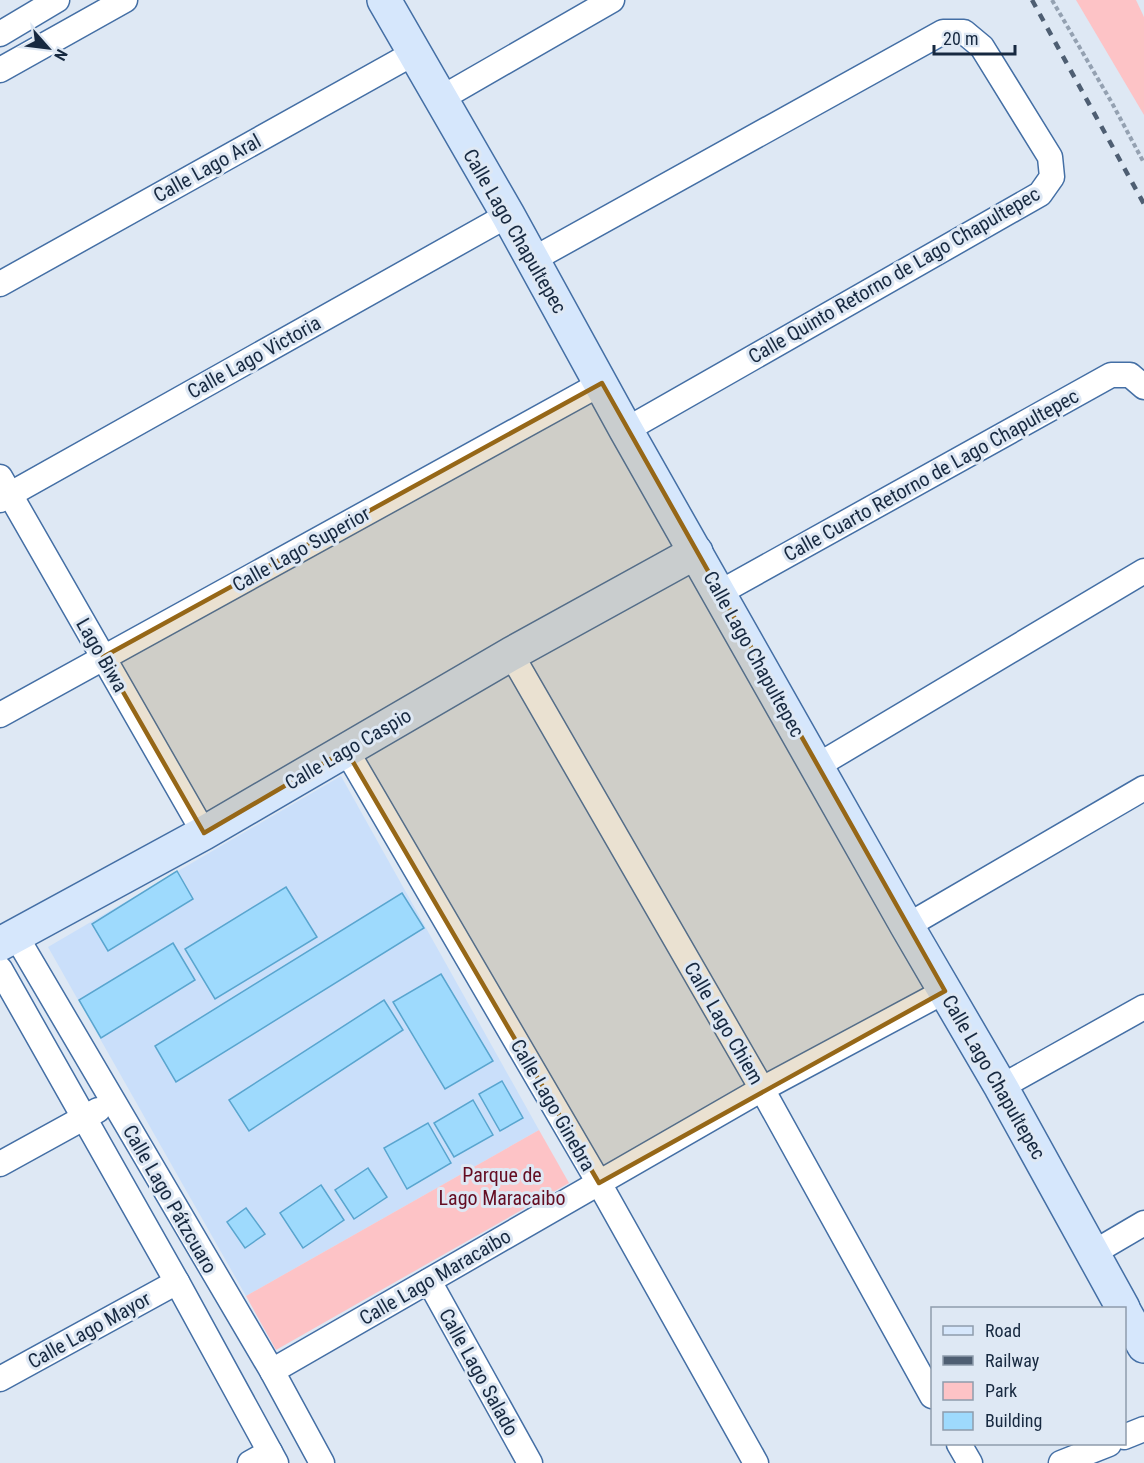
<svg xmlns="http://www.w3.org/2000/svg" width="1144" height="1463" viewBox="0 0 1144 1463" font-family="'Roboto Condensed',sans-serif">
  <rect width="100%" height="100%" fill="#dee8f4"/>
  <path fill="#cadffa" d="M341,776L539,1130L246,1296L48,947Z"/>
  <g fill="#fdc3c6">
    <path d="M1076,0H1136L1144,17V115Z"/>
    <path d="M539,1130L569,1183L276,1350L246,1296Z"/>
  </g>
  <g fill="#9edafd" stroke="#59a5cf" stroke-width="1.5">
    <path d="M177,871L193,899L108,951L92,924Z"/>
    <path d="M286,887L317,937L215,999L185,949Z"/>
    <path d="M402,893L424,928L176,1082L155,1046Z"/>
    <path d="M173,943L195,980L101,1038L79,1000Z"/>
    <path d="M441,974L493,1061L445,1089L393,1002Z"/>
    <path d="M384,1000L403,1030L249,1131L229,1100Z"/>
    <path d="M502,1081L523,1118L500,1131L479,1094Z"/>
    <path d="M473,1100L493,1135L454,1157L434,1123Z"/>
    <path d="M428,1123L451,1163L407,1189L384,1148Z"/>
    <path d="M368,1168L387,1197L354,1219L335,1190Z"/>
    <path d="M321,1185L344,1220L303,1248L280,1213Z"/>
    <path d="M246,1208L265,1234L245,1248L227,1222Z"/>
  </g>
  <g fill="none" stroke-linecap="round" stroke-linejoin="round">
    <g stroke="#446fa5" stroke-width="27">
      <g id="street">
        <path d="M0,34L57,0"/>
        <path d="M0,70L125,0"/>
        <path d="M440,99L612,0"/>
        <path d="M532,260L943,32H964L982,47L1050,157L1052,177L1040,194L626,430"/>
        <path d="M0,284L414,53"/>
        <path d="M0,477L204,833"/>
        <path d="M0,500L508,215"/>
        <path d="M719,593L1111,375H1130L1144,387"/>
        <path d="M511,654L762,1089L932,1396"/>
        <path d="M0,715L602,383"/>
        <path d="M346,750L599,1183L756,1463"/>
        <path d="M817,766L1144,571"/>
        <path d="M907,926L1144,788"/>
        <path d="M16,936L272,1371L322,1463"/>
        <path d="M0,969L177,1282L276,1463"/>
        <path d="M1001,1087L1144,1007"/>
        <path d="M0,1164L98,1110"/>
        <path d="M1093,1253L1144,1223"/>
        <path d="M429,1281L530,1463"/>
        <path d="M272,1371L762,1089L945,991"/>
        <path d="M0,1379L177,1282"/>
        <path d="M1124,1437L1144,1429"/>
        <path d="M959,1444L970,1463"/>
        <path d="M250,1463L270,1452"/>
        <path d="M1061,1463L1109,1444"/>
      </g>
    </g>
    <g stroke="#446fa5" stroke-width="36">
      <g id="secondary">
        <path d="M384,0L508,215L626,430L907,926L1001,1087L1123,1308"/>
        <path d="M0,944L204,833L511,654L696,552"/>
        <path d="M1124,1311L1144,1346"/>
      </g>
    </g>
    <path stroke="#94a1b1" stroke-width="4" stroke-dasharray="4.5 3" stroke-linecap="butt" d="M1052,0L1112,103L1144,163"/>
    <use href="#street" stroke="#fff" stroke-width="24"/>
    <use href="#secondary" stroke="#d6e7fc" stroke-width="33"/>
    <path stroke="#4e5e72" stroke-width="4.5" stroke-dasharray="8 8" stroke-linecap="butt" d="M1032,0L1144,204"/>
  </g>
  <path fill="#966717" fill-opacity="0.2" stroke="#966717" stroke-width="4.5" stroke-linejoin="round" d="M602,383L945,991L599,1183L346,750L204,833L103,657Z"/>
  <g text-anchor="middle" stroke-width="6" stroke-linejoin="round" paint-order="stroke">
    <g font-size="20" fill="#172940" stroke="#dee8f4">
      <text transform="translate(207 168) rotate(-29)" y="7">Calle Lago Aral</text>
      <text transform="translate(515 231) rotate(60)" y="7">Calle Lago Chapultepec</text>
      <text transform="translate(894 275) rotate(-30)" y="7">Calle Quinto Retorno de Lago Chapultepec</text>
      <text transform="translate(254 357) rotate(-29)" y="7">Calle Lago Victoria</text>
      <text transform="translate(931 475) rotate(-29)" y="7">Calle Cuarto Retorno de Lago Chapultepec</text>
      <text transform="translate(301 549) rotate(-29)" y="7">Calle Lago Superior</text>
      <text transform="translate(754 654) rotate(61)" y="7">Calle Lago Chapultepec</text>
      <text transform="translate(102 655) rotate(60)" y="7">Lago Biwa</text>
      <text transform="translate(348 749) rotate(-30)" y="7">Calle Lago Caspio</text>
      <text transform="translate(724 1023) rotate(60)" y="7">Calle Lago Chiem</text>
      <text transform="translate(994 1077) rotate(60)" y="7">Calle Lago Chapultepec</text>
      <text transform="translate(553 1105) rotate(60)" y="7">Calle Lago Ginebra</text>
      <text transform="translate(170 1199) rotate(60)" y="7">Calle Lago Pátzcuaro</text>
      <text transform="translate(435 1277) rotate(-30)" y="7">Calle Lago Maracaibo</text>
      <text transform="translate(89 1330) rotate(-29)" y="7">Calle Lago Mayor</text>
      <text transform="translate(479 1372) rotate(61)" y="7">Calle Lago Salado</text>
    </g>
    <g font-size="20" fill="#640d22" stroke="#dee8f4">
      <text x="502" y="1182">Parque de<tspan x="502" dy="23">Lago Maracaibo</tspan></text>
    </g>
  </g>
  <rect x="931" y="1307" width="195" height="138" fill="#dee8f4" stroke="#8e9cac" stroke-width="1.5"/>
  <rect x="943" y="1326" width="30" height="9" fill="#d6e7fc" stroke="#8e9cac" stroke-width="1.5"/>
  <text x="985" y="1337" font-size="18" fill="#172940">Road</text>
  <rect x="943" y="1356" width="30" height="9" fill="#4e5e72" stroke="#8e9cac" stroke-width="1.5"/>
  <text x="985" y="1367" font-size="18" fill="#172940">Railway</text>
  <rect x="943" y="1382" width="30" height="18" fill="#fdc3c6" stroke="#8e9cac" stroke-width="1.5"/>
  <text x="985" y="1397" font-size="18" fill="#172940">Park</text>
  <rect x="943" y="1412" width="30" height="18" fill="#9edafd" stroke="#8e9cac" stroke-width="1.5"/>
  <text x="985" y="1427" font-size="18" fill="#172940">Building</text>
  <g transform="translate(48 48) rotate(118)" stroke="#dee8f4" stroke-width="4.5" paint-order="stroke">
  <path d="M0-4.5L10 22L0 15L-10 22Z" fill="#172940"/>
  <text y="-9" font-size="16" font-weight="bold" text-anchor="middle" fill="#172940">N</text>
  </g>
  <path d="M934 45v9h81v-9" fill="none" stroke="#172940" stroke-width="3"/>
  <text x="943" y="45" font-size="18" fill="#172940" stroke="#dee8f4" stroke-width="4.5" paint-order="stroke">20 m</text>
</svg>
